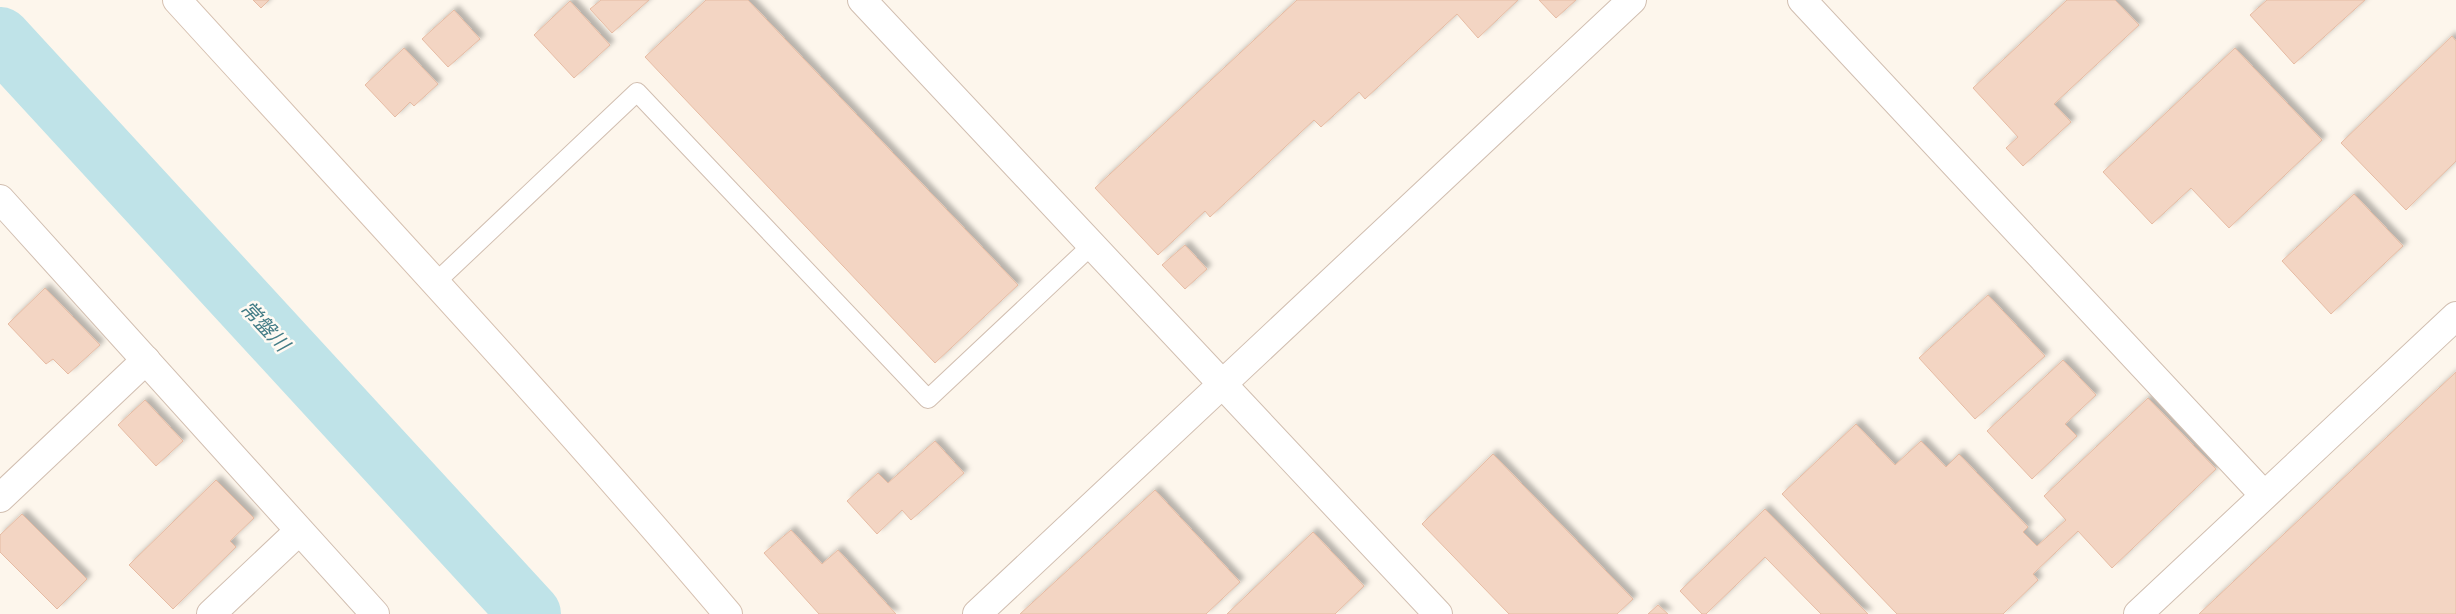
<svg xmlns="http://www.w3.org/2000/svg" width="2456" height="614" viewBox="0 0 2456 614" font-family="'Titillium Web','Noto Sans JP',sans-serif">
  <defs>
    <filter id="shadow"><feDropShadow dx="4.5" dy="-4.5" stdDeviation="2.5" flood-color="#0004"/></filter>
  </defs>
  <rect width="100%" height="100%" fill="#fdf6ec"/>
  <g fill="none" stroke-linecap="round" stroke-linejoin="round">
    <path stroke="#bfe3e8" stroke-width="62" d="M0,38L530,614"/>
  </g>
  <g fill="#f3d5c3" stroke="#e6bba3" filter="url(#shadow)">
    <path d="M253,0H269L261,8Z"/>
    <path d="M601,0H649L612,33L590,9Z"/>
    <path d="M706,0H748L1018,285L935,363L645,57Z"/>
    <path d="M1297,0H1518L1478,38L1457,14L1365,99L1359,92L1321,127L1314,120L1210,217L1205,211L1158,255L1095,188Z"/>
    <path d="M1539,0H1576L1556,18Z"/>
    <path d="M2067,0H2115L2139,25L2054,104L2071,122L2023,166L2006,148L2018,137L1973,88Z"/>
    <path d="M2267,0H2365L2294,64L2250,15Z"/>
    <path d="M570,1L610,45L574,78L534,35Z"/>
    <path d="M454,10L480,39L448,67L422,39Z"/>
    <path d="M2452,36L2456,41V161L2406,210L2341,143Z"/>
    <path d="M404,48L438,84L414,106L410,102L395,117L365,85Z"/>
    <path d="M2235,48L2322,140L2229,228L2191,188L2152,224L2103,172Z"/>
    <path d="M2354,194L2403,246L2331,314L2282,261Z"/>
    <path d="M1185,245L1207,269L1185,289L1162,265Z"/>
    <path d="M45,288L100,345L68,374L53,359L46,364L8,324Z"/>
    <path d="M1988,295L2045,356L1975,419L1919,358Z"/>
    <path d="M2063,360L2096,395L2065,424L2077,436L2032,479L1987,431Z"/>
    <path d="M2456,372V614H2199Z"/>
    <path d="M2148,398L2216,469L2112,568L2078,531L2033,574L2038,580L2003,614H1897L1782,494L1856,424L1895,465L1921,441L1946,467L1959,454L2028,527L2023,532L2037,546L2066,520L2044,496Z"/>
    <path d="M145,400L183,441L156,466L118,425Z"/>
    <path d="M935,441L964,473L911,520L902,510L877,534L847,501L878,473L888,483Z"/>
    <path d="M1493,454L1633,599L1617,614H1509L1422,524Z"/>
    <path d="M216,480L254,518L230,541L236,547L173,609L129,565Z"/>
    <path d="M1155,490L1240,582L1206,614H1020Z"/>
    <path d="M1765,509L1868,614H1821L1765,557L1706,614H1702L1680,591Z"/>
    <path d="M22,514L87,579L57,609L0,552V535Z"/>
    <path d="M791,530L822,564L838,550L896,614H819L764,553Z"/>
    <path d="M1313,532L1364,586L1335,614H1227Z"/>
    <path d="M1658,605L1668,614H1648Z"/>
  </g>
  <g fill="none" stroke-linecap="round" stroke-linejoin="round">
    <g stroke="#d1beb0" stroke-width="20">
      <path id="lane" d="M435,283L637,92L928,399L1092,245"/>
    </g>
    <g stroke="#d1beb0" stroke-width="30">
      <g id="street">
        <path d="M862,0L1438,614"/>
        <path d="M1802,0L2264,495"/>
        <path d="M0,199L375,614"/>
        <path d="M0,498L146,360"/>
        <path d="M211,614L299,531"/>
        <path d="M977,614L1632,0"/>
        <path d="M2138,614L2456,316"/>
      </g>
    </g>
    <g stroke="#d6c0b0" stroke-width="30">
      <path id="secondary" d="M177,0C362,203 550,404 728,614"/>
    </g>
    <use href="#lane" stroke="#fff" stroke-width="18"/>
    <use href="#street" stroke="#fff" stroke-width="28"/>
    <use href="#secondary" stroke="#fff" stroke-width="28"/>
  </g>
  <g text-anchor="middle" stroke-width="5" stroke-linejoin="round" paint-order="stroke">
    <g font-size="20" font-style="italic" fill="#437c86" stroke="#fffaf3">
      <text transform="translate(265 326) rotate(47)" y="7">常盤川</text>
    </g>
  </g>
</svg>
